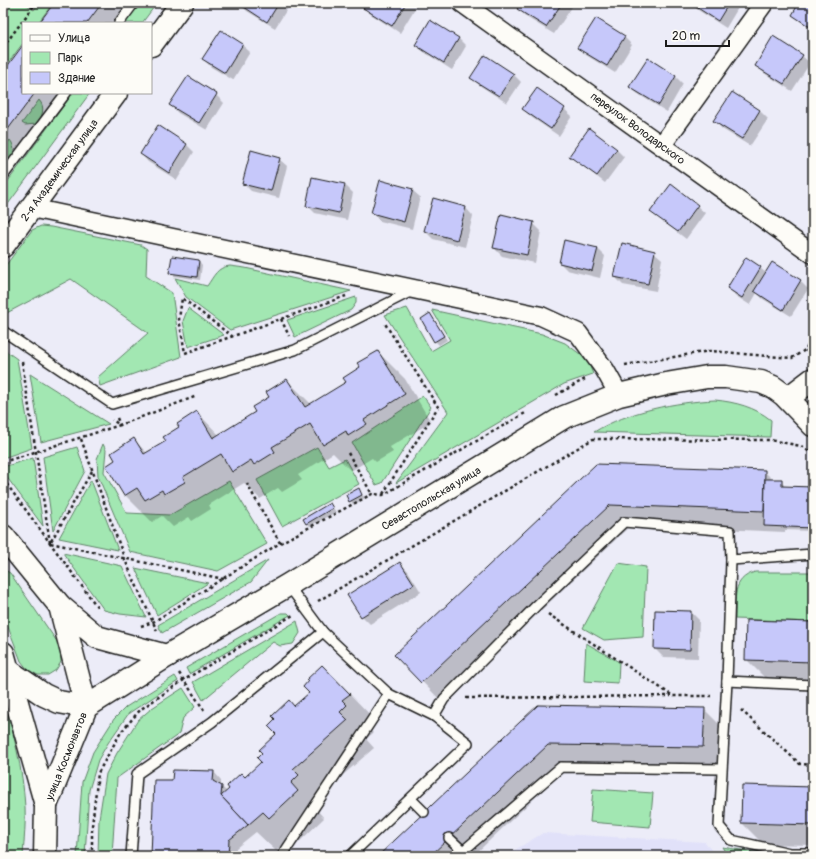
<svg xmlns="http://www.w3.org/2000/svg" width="816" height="859" viewBox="0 0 816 859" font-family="Pangolin,sans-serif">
  <rect width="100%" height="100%" fill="#ececf8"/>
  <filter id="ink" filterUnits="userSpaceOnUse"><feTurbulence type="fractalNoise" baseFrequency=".025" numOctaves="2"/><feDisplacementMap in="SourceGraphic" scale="8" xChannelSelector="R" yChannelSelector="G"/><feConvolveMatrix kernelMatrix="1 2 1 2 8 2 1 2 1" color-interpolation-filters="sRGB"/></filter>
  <g filter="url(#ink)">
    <path fill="#e1e1f9" d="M543,833L705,842L716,856H505Z"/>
    <g fill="#a2e7b2" stroke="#5f8267">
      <path d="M3,3H24L34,10L39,3H53L38,23H23V43L3,70Z"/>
      <path d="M139,3H157L142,23H125Z"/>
      <path d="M73,93H90L3,211V188Z"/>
      <path d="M39,100C46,108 42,116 37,124L25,125L22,123Z"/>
      <path d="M10,140C17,148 14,162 3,166V149Z"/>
      <path d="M41,226L51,227L141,245L147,249L146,276L172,293L181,357L100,386L98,377L148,333L71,279L3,315V269L32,230Z"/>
      <path d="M230,266L245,268L351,291L230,330L186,297L175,278L207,286C214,276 217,267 230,266Z"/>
      <path d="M356,297V303L351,310L295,337L287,320Z"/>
      <path d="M188,308L224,335L188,347L183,321Z"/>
      <path d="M407,308L431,351L450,340L432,310L542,334L565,343L580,354L589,364L593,374L564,384L396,483L448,412L385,315Z"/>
      <path d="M3,349L17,359L32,448L3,458Z"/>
      <path d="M30,374L109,424L41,442Z"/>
      <path d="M423,396L431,407L382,483L376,485L352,443Z"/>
      <path d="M715,400C735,402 755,407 771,420L770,437L594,432C628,411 676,402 715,400Z"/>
      <path d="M103,444L106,450L104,472L127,513L170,515L229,481L267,544L218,571L130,552L98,476L97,459Z"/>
      <path d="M77,447L85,471L53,531L43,457Z"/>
      <path d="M317,447L329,467L345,459L359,484L282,526L257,480Z"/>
      <path d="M33,458L43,526L3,472V467Z"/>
      <path d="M91,480L118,550L59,538Z"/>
      <path d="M63,553L122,566L146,617L120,614L104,610Z"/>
      <path d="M268,560L251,582L162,633L158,625Z"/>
      <path d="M618,563L646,567L643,637L604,640L583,628Z"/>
      <path d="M135,568L208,583L157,615Z"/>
      <path d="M3,569L10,573L60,646L61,662L56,670L48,675H38L28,670L21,661L3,614Z"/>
      <path d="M755,572H813V622L735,619C736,599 731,579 755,572Z"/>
      <path d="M281,613H288L290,615L189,674L186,668Z"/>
      <path d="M297,621L300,633L293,644L280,646L273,642L203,700L193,682Z"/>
      <path d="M586,643L619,662L618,683L584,681Z"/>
      <path d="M175,676L178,681L129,713L108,743L98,760L89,790L85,856H77L82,782L93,752L114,719L126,707Z"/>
      <path d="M183,688L195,707L183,718L179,734L117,778L112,856H98L99,819L106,774L117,753L138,720L152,708Z"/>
      <path d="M3,696C13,732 23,769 25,807C26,823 24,840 23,856H3Z"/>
      <path d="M593,789L653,793L650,827L590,822Z"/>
      <path d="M722,847L778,856H728Z"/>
    </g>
    <g fill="#0003">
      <path d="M56,3H138L123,23H41Z"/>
      <path d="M239,3H291L275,28L247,11Z"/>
      <path d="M367,3H415L417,5L400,33L372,15L364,8Z"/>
      <path d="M522,3H568L572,7L554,34L526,17L519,9Z"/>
      <path d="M691,3H741L726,28L698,10Z"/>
      <path d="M801,3H813V31L793,15Z"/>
      <path d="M430,21L459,39L466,46L452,70L424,52L416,45Z"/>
      <path d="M624,37L632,45L615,73L586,55L579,47Z"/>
      <path d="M242,45L250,52L233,80L211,67L203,59Z"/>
      <path d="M23,47V93H71L3,185V74Z"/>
      <path d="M802,56L810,63L792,91L764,73L756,65Z"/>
      <path d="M648,59L676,77L683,84L667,112L638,94L630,87Z"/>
      <path d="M513,74L521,82L507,103L479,85L472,77Z"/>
      <path d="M732,93L760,111L768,119L750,146L722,129L715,121Z"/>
      <path d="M216,95L224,103L207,130L178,113L170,105Z"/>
      <path d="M523,109H564L572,116L559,136L531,117Z"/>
      <path d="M186,144L194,152L177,180L148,162L141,154Z"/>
      <path d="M616,149L624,157L605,183L570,156Z"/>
      <path d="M279,159L287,166L279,198L251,191L244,184Z"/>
      <path d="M313,178L345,185L353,193L347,220L315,213L307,205Z"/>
      <path d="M412,190L420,197L412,229L380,221L372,213Z"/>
      <path d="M434,199L466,208L473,216L465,247L433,239L425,231Z"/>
      <path d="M697,206L705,213L686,239L651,212Z"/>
      <path d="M533,223L541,231L535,263L502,256L494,248Z"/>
      <path d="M598,249L605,256L600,278L567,270L560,263Z"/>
      <path d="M654,252L662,259L656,291L623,285L615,277Z"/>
      <path d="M199,261L202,265L200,280L174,276L170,272Z"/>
      <path d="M772,264L800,281L808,289L791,316L763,299L757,293L750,305L736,296L728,288L760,268L766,273Z"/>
      <path d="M430,314L447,340L439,345L435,341Z"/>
      <path d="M378,352L405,379L431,422L390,447L393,452L376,462L372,458L351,471L333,453L298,475L302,480L282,492L278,488L260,499L244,483L209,505L211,509L192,521L189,517L173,527L162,516L152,522L125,495L117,460L134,440L147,453L167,441L197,412L219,435L256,412L287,380L311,404L347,382Z"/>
      <path d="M597,465L764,471L773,480H781L785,487L813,488V531L785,530V532L631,525L443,703L396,655Z"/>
      <path d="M358,490L365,498L354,505L350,501Z"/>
      <path d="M330,504L336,512L310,526L306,523Z"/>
      <path d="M400,563L408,571L421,592L370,624L362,616L349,595Z"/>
      <path d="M656,611L691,612L699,620L698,658L663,657L655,649Z"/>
      <path d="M813,623V682L767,680L746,659Z"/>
      <path d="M349,693L376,721L368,728L373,733L366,739L374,748L319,796L325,803L317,810L324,818L297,844L291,838L276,851L256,832L236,848V856H152L173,781L214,772L221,780V786L227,792L262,762L277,734L294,708Z"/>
      <path d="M538,706L704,709L725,730L724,768L570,765L473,856H379Z"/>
      <path d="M813,788V845L763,844L742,823Z"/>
    </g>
    <g fill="#c6c8fa" stroke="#1c1c1c">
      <path d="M54,3H102L87,23H39Z"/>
      <path d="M238,3H279L267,22Z"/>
      <path d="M366,3H406L392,26L363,8Z"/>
      <path d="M521,3H562L546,27L517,9Z"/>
      <path d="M690,3H729L718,21Z"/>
      <path d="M799,3H813V29L792,15Z"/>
      <path d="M596,18L625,36L607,66L577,48Z"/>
      <path d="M430,20L459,38L444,63L415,45Z"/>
      <path d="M221,30L243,44L225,73L202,59Z"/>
      <path d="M773,36L803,55L784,84L755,66Z"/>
      <path d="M23,45V93H35L3,136V72Z"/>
      <path d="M485,55L514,74L499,96L470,78Z"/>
      <path d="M648,58L676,76L659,105L629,87Z"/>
      <path d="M188,76L217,94L199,123L169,105Z"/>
      <path d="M537,88L565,108L551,129L522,109Z"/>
      <path d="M732,92L760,110L742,139L713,121Z"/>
      <path d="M158,125L187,144L169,173L140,154Z"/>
      <path d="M589,128L617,149L597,176L569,156Z"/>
      <path d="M251,150L280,158L271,191L242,184Z"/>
      <path d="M312,177L345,184L339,213L306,206Z"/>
      <path d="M380,180L413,189L404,222L371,213Z"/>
      <path d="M671,184L698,205L678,232L650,212Z"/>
      <path d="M433,198L466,207L457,240L424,231Z"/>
      <path d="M501,214L534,222L527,255L493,248Z"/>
      <path d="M564,240L598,248L592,271L559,263Z"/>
      <path d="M622,243L655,251L648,284L614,277Z"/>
      <path d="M172,256L199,260L197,277L169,273Z"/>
      <path d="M746,257L761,267L742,298L727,288Z"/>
      <path d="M772,262L801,280L783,310L754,291Z"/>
      <path d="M430,313L444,336L434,342L421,319Z"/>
      <path d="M378,351L405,394L364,420L367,424L348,436L346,431L323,445L310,424L272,447L275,452L254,465L251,460L232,472L221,454L183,477L185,482L164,494L162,490L145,500L137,488L124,496L106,466L115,460L111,453L134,438L144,454L166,441L163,437L179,427L177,424L197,411L213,438L255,412L252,407L269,397L266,392L287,379L305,407L346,382L343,378L360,367L357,363Z"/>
      <path d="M596,464L765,470L764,511L610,505L421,683L394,655Z"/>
      <path d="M765,479H782V486L813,487V528L764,526Z"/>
      <path d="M359,488L362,495L349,502L346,495Z"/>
      <path d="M330,503L333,508L306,524L303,519Z"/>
      <path d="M400,562L414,584L361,617L347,595Z"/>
      <path d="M655,610L691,611L690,650L654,649Z"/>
      <path d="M746,620L813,622V662L745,660Z"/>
      <path d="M322,665L350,694L342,700L347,705L340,712L348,720L293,769L299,775L291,783L298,791L269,818L263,812L248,825L221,796L229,789L227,786L241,773L245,777L261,762L257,758L262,753L259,750L276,734L268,726L275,719L272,716L289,700L294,706L309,693L303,687L308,681L306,680Z"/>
      <path d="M538,705L705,708L703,747L548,745L430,856H378Z"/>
      <path d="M173,770L214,771L213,781L222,786L221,796L248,825L229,840L228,856H151L154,780H172Z"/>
      <path d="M742,785L813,787V825L741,823Z"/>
    </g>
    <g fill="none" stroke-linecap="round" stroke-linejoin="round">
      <g stroke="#1c1c1c" stroke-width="12">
        <g id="lane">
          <path d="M119,23L134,3"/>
          <path d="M3,176L66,93"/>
          <path d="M3,331L112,404L295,350L412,291"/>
          <path d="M731,560L727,681L719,826L731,840L790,853H813"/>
          <path d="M727,681L813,685"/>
          <path d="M389,694L434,716L444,699L536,606L624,522L730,531L731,560L813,554"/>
          <path d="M411,799L424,812"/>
          <path d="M449,838L463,851L561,767L721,769"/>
          <path d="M131,856L137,774L212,722L323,632"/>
          <path d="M282,856L389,694L323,632L288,585"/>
          <path d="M350,856L468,743L434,716"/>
        </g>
      </g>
      <g stroke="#1c1c1c" stroke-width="21">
        <g id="street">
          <path d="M462,3L813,254"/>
          <path d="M662,145L764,3"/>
          <path d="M31,208L541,316L578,333L605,370L619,395"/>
        </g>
      </g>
      <g stroke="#1c1c1c" stroke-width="25">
        <g id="secondary">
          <path d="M151,45L182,3"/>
          <path d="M3,246L116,93"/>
          <path d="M788,398L813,379"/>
          <path d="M3,536L60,606L97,637L167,656"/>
          <path d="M60,606L86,707"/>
          <path d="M3,653L46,805L45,856"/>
          <path d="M9,671L44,695L59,702L86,707"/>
          <path d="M46,805L86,707L167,656L288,585L564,417L619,395L666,384L707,377H726L761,382L773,387L784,395L813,425"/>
        </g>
      </g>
      <g stroke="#1c1c1c" stroke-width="2.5" stroke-dasharray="3 3" stroke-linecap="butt">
        <path d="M3,47L36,3"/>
        <path d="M281,319L289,336"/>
        <path d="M233,337L182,298L179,319L185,353L346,296"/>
        <path d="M806,350L813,356"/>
        <path d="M22,362L50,543"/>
        <path d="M625,365L710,351L792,358L805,350L813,339"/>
        <path d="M556,395L587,378"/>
        <path d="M117,418L120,425L197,396"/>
        <path d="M81,439L125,560L157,631"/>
        <path d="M348,453L372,494"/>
        <path d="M3,462L120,425L112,420"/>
        <path d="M92,471L50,543L224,579"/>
        <path d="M3,479L98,608"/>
        <path d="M383,494L438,407L384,322"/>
        <path d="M280,543L372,494L383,495L527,412"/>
        <path d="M318,601L593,439L770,440L801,446L813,454"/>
        <path d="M548,614L673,696H711"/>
        <path d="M141,626L153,622L280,543L247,484"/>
        <path d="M179,673L204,710"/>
        <path d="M466,698L671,696"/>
        <path d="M741,710L800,764L813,765"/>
        <path d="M92,856V826L98,773L121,732L141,709L184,680L293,615"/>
      </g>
      <use href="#lane" stroke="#fdfcf7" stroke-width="9"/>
      <use href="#street" stroke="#fdfcf7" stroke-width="18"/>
      <use href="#secondary" stroke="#fdfcf7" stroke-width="22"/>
    </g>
  </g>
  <g text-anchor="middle" stroke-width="4" stroke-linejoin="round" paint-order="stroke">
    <g font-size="11" fill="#1c1c1c" stroke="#fdfcf7">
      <text transform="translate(638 128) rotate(36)" y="4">переулок Володарского</text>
      <text transform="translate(59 170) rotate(-54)" y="4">2-я Академическая улица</text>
      <text transform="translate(431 498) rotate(-31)" y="4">Севастопольская улица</text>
      <text transform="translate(66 756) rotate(-68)" y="4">улица Космонавтов</text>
    </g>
  </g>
  <rect width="816" height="859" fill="none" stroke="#fdfcf7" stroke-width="16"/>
  <rect x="8" y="8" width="800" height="843" fill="none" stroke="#1c1c1c" stroke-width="1.5" filter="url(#ink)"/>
  <rect x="22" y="22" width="130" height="72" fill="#fdfcf7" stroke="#a3a29f"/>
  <rect x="30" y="35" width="20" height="6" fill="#fdfcf7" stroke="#a3a29f"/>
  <text x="58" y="42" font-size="12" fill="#1c1c1c">Улица</text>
  <rect x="30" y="52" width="20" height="12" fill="#a2e7b2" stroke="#a3a29f"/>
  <text x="58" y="62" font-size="12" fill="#1c1c1c">Парк</text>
  <rect x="30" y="72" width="20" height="12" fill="#c6c8fa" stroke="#a3a29f"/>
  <text x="58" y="82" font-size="12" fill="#1c1c1c">Здание</text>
  <path d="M666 40v6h63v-6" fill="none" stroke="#1c1c1c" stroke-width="2"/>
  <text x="672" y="40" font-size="12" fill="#1c1c1c" stroke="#fdfcf7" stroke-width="3" paint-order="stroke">20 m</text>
</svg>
